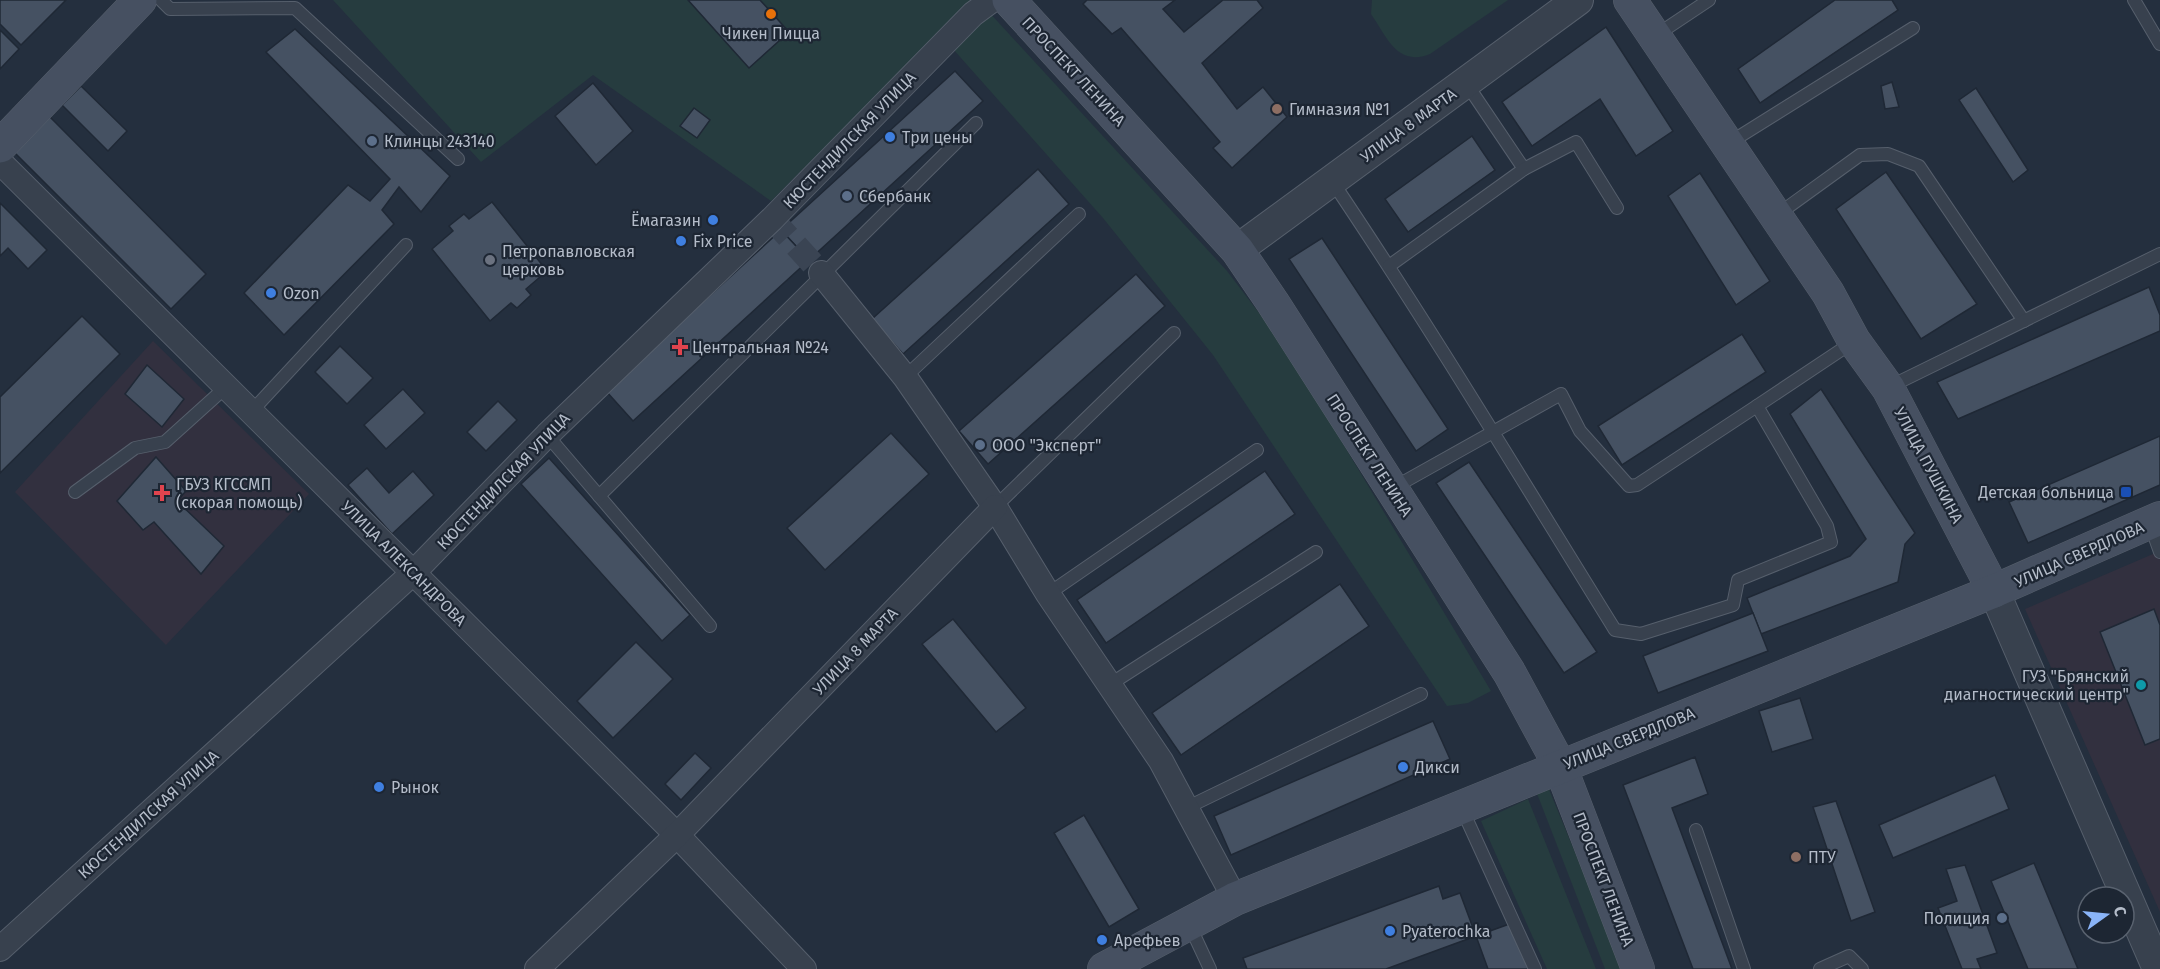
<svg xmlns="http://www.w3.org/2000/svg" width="2160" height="969" viewBox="0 0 2160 969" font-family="'Fira Sans',sans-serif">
  <rect width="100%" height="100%" fill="#242f3e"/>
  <g fill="#32303f">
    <path d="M153,341L309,494L166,645L15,492Z"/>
    <path d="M2160,551V912L2025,609Z"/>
  </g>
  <g fill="#263c3f">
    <path d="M333,0H972L771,201L593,75L481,162Z"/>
    <path d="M1372,0H1508L1430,54C1397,67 1387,37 1371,14Z"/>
    <path d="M987,10L1227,271L1285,347L1491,691L1468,703L1447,706L1213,355L1103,218L953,49Z"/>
    <path d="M1548,787L1623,969H1605L1536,791Z"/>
    <path d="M1528,799L1596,969H1547L1481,821Z"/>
  </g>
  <g fill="#455162" stroke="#1f2835" stroke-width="1.5">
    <path d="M0,0H66L21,45L0,24Z"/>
    <path d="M688,0H760L789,32L749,68Z"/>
    <path d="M1087,0H1175L1163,9L1184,32L1223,0H1257L1263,8L1202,63L1237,109L1263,87L1287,117L1232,168L1213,148L1220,142L1121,28L1112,34L1083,4Z"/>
    <path d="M1835,0H1892L1898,10L1760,103L1738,69Z"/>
    <path d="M1606,27L1673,131L1636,156L1600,99L1532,146L1502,102Z"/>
    <path d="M295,29L450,176L421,212L399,187L382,210L394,224L284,335L244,293L348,185L370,201L390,179L266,52Z"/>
    <path d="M0,30L19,49L0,69Z"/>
    <path d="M955,71L983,101L809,260L781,230Z"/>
    <path d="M1892,82L1899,107L1885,109L1881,86Z"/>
    <path d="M593,83L633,131L596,165L555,116Z"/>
    <path d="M81,86L127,131L108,151L62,105Z"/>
    <path d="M1976,88L2028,170L2013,182L1959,100Z"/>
    <path d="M694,108L710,120L697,138L680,126Z"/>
    <path d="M48,115L206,274L171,309L13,151Z"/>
    <path d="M1472,136L1495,170L1408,232L1385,199Z"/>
    <path d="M1038,169L1069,204L903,354L872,319Z"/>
    <path d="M1886,172L1977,304L1921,339L1836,209Z"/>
    <path d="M1700,173L1770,281L1736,305L1668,196Z"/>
    <path d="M492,202L547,271L526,289L531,295L517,308L511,303L490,321L432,249L453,231L449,226L464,214L469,219Z"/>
    <path d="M0,203L47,250L28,269L8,248L0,256Z"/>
    <path d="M781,230L809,260L633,421L606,391Z"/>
    <path d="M1322,238L1448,429L1416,451L1289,259Z"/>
    <path d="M1136,274L1165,306L988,464L959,431Z"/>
    <path d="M2149,287L2160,315V331L1958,419L1937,382Z"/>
    <path d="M82,316L120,354L0,473V397Z"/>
    <path d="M1742,334L1766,372L1622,465L1598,426Z"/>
    <path d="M340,346L373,378L347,404L315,372Z"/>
    <path d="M147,365L184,399L162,427L125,394Z"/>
    <path d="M403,389L425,413L386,449L364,425Z"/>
    <path d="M1821,389L1915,533L1905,544L1898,582L1761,634L1747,598L1850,556L1866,539L1790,414Z"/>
    <path d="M498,401L517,420L486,451L467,432Z"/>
    <path d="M891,433L929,474L825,570L787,528Z"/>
    <path d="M2160,436V485L2028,543L2009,502Z"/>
    <path d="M156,457L186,491L177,501L224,546L201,574L154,522L143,530L117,501Z"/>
    <path d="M549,458L690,615L662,641L521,484Z"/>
    <path d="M1469,462L1597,652L1564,673L1436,483Z"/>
    <path d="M367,468L389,493L413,471L434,495L392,534L348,485Z"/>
    <path d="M1265,471L1295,514L1106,643L1077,600Z"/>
    <path d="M1340,584L1369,626L1181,755L1152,713Z"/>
    <path d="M2154,609L2160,625V739L2145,745L2100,632Z"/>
    <path d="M1753,613L1768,651L1658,693L1643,656Z"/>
    <path d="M953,619L1026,708L996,732L922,644Z"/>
    <path d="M636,642L673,679L613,738L577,701Z"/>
    <path d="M1800,698L1813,739L1772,752L1759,711Z"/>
    <path d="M1433,721L1450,759L1231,855L1214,816Z"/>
    <path d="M695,753L711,768L681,800L665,784Z"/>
    <path d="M1695,757L1708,794L1672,808L1732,969H1693L1623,785Z"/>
    <path d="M1995,775L2009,809L1893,858L1879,825Z"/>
    <path d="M1836,801L1875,912L1851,921L1813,807Z"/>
    <path d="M1084,815L1139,909L1109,927L1054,833Z"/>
    <path d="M2034,863L2078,969H2028L1991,881Z"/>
    <path d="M1965,865L1997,953L1977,959L1981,969H1962L1938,908L1957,901L1946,869Z"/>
    <path d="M1439,886L1443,899L1460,893L1476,936L1386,969H1247L1243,958Z"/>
    <path d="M1515,922L1533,969H1488L1476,936Z"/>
  </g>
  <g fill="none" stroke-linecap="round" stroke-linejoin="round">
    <path stroke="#3a4453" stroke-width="24" stroke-dasharray="24 12" stroke-linecap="butt" d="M772,219L821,273"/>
    <g stroke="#565f6c" stroke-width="14">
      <g id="service">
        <path d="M161,0L170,9L295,8L458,159"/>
        <path d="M2134,0L2160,44"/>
        <path d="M1655,36L1709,0"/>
        <path d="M1466,83L1524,169"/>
        <path d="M1729,143L1913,28"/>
        <path d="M1332,181C1431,328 1522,480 1615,630L1641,634L1733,605L1738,580L1831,542L1827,526L1757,406L1637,485L1629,486L1580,431L1561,394L1393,488"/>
        <path d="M1777,215L1860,155L1888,154L1919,166L2024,321"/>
        <path d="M1389,266L1524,169L1576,142L1617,208"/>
        <path d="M905,377L1079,214"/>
        <path d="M1889,387L2160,254"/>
        <path d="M1757,406L1853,342"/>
        <path d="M251,412L406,245"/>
        <path d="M547,435L710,626"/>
        <path d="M75,492L135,448L165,442L226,387"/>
        <path d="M599,496L976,123"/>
        <path d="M995,507L1174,333"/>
        <path d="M2150,524L2160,552"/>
        <path d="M1048,594L1257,450"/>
        <path d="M1109,685L1316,552"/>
        <path d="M1186,808L1421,694"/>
        <path d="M1462,809L1535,969"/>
        <path d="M1696,830L1744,969"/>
        <path d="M1189,924L1210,969"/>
        <path d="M1820,969L1849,956L1862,969"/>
      </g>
    </g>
    <g stroke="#565f6c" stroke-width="26">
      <g id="minor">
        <path d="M0,162L677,835L804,969"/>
        <path d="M821,273L905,377L995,507L1048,594L1161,761L1235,899"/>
        <path d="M0,949L414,572L547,435L772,219L973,14L992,0"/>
        <path d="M537,969L677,835L995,507"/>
      </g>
    </g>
    <g stroke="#565f6c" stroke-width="32">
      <g id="tertiary">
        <path d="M1237,250L1578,0"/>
        <path d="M1994,591L2158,969"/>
      </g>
    </g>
    <g stroke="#565f6c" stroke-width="34">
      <g id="secondary">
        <path d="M1009,0L1237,250L1273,303L1509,672L1560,766L1638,969"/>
        <path d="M1630,0L1828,293L1854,341L1888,388L1994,591"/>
        <path d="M0,146L140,0"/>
        <path d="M1104,969L1235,899L1994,591L2160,518"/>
      </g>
    </g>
    <use href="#service" stroke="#38414e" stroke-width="12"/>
    <use href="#minor" stroke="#38414e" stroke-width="24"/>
    <use href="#tertiary" stroke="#38414e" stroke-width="30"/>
    <use href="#secondary" stroke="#465061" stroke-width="33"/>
  </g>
  <circle fill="#e8710a" stroke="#1d2633" stroke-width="2" cx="771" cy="14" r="6"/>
  <g fill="#8d6e63" stroke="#1d2633" stroke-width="2">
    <circle cx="1277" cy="109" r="6"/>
    <circle cx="1796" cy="857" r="6"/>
  </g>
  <g fill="#3f7fe0" stroke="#1d2633" stroke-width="2">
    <circle cx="890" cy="137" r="6"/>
    <circle cx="713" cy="220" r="6"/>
    <circle cx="681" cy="241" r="6"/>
    <circle cx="271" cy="293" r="6"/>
    <circle cx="1403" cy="767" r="6"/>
    <circle cx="379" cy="787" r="6"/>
    <circle cx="1390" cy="931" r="6"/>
    <circle cx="1102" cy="940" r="6"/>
  </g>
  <g fill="#5c6f8a" stroke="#1d2633" stroke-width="2">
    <circle cx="372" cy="141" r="6"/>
    <circle cx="847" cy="196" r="6"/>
    <circle cx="980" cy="445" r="6"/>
    <circle cx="2002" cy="918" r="6"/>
  </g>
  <circle fill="#6b7280" stroke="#1d2633" stroke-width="2" cx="490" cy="260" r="6"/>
  <g fill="#e0444e" stroke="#1d2633" stroke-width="2">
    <path d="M677 338h6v6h6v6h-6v6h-6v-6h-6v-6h6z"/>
    <path d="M159 484h6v6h6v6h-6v6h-6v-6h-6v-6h6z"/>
  </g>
  <rect fill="#1a4fb4" stroke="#1d2633" stroke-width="2" x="2120" y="486" width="12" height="12" rx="3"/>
  <circle fill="#0f9aa8" stroke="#1d2633" stroke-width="2" cx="2141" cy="685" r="6"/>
  <g text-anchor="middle" stroke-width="4.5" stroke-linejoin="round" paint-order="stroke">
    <g font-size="16" fill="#b4bcc9" stroke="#1d2633" text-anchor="start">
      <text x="771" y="39" text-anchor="middle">Чикен Пицца</text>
      <text x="1289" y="115">Гимназия №1</text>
      <text x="902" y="143">Три цены</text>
      <text x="384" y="147">Клинцы 243140</text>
      <text x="859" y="202">Сбербанк</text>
      <text x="701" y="226" text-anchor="end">Ёмагазин</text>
      <text x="693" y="247">Fix Price</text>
      <text x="502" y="257">Петропавловская<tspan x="502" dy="18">церковь</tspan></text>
      <text x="283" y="299">Ozon</text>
      <text x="692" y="353">Центральная №24</text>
      <text x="992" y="451">ООО "Эксперт"</text>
      <text x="176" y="490">ГБУЗ КГССМП<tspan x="176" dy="18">(скорая помощь)</tspan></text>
      <text x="2114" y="498" text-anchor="end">Детская больница</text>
      <text x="2129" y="682" text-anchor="end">ГУЗ "Брянский<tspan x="2129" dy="18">диагностический центр"</tspan></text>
      <text x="1415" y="773">Дикси</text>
      <text x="391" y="793">Рынок</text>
      <text x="1808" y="863">ПТУ</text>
      <text x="1990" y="924" text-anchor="end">Полиция</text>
      <text x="1402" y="937">Pyaterochka</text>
      <text x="1114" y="946">Арефьев</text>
    </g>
    <g font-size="16" fill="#b4bcc9" stroke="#1d2633">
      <text transform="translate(1074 71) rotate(47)" y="6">ПРОСПЕКТ ЛЕНИНА</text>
      <text transform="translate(1408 125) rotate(-36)" y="6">УЛИЦА 8 МАРТА</text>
      <text transform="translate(849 140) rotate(-46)" y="6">КЮСТЕНДИЛСКАЯ УЛИЦА</text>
      <text transform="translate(1370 455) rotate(57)" y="6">ПРОСПЕКТ ЛЕНИНА</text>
      <text transform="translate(1929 465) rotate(62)" y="6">УЛИЦА ПУШКИНА</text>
      <text transform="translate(503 481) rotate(-46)" y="6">КЮСТЕНДИЛСКАЯ УЛИЦА</text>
      <text transform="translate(2079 554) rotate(-24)" y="6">УЛИЦА СВЕРДЛОВА</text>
      <text transform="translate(404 563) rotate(45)" y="6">УЛИЦА АЛЕКСАНДРОВА</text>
      <text transform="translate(855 651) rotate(-46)" y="6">УЛИЦА 8 МАРТА</text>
      <text transform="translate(1629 738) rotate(-22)" y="6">УЛИЦА СВЕРДЛОВА</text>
      <text transform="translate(148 814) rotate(-42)" y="6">КЮСТЕНДИЛСКАЯ УЛИЦА</text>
      <text transform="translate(1604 879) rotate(69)" y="6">ПРОСПЕКТ ЛЕНИНА</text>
    </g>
  </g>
  <g transform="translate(2106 915) rotate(75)"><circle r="28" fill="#1d2633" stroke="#59626f" stroke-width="1.5"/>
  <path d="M0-4.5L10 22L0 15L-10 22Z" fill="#8ab4f8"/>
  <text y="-9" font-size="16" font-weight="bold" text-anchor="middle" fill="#b4bcc9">С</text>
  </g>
</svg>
